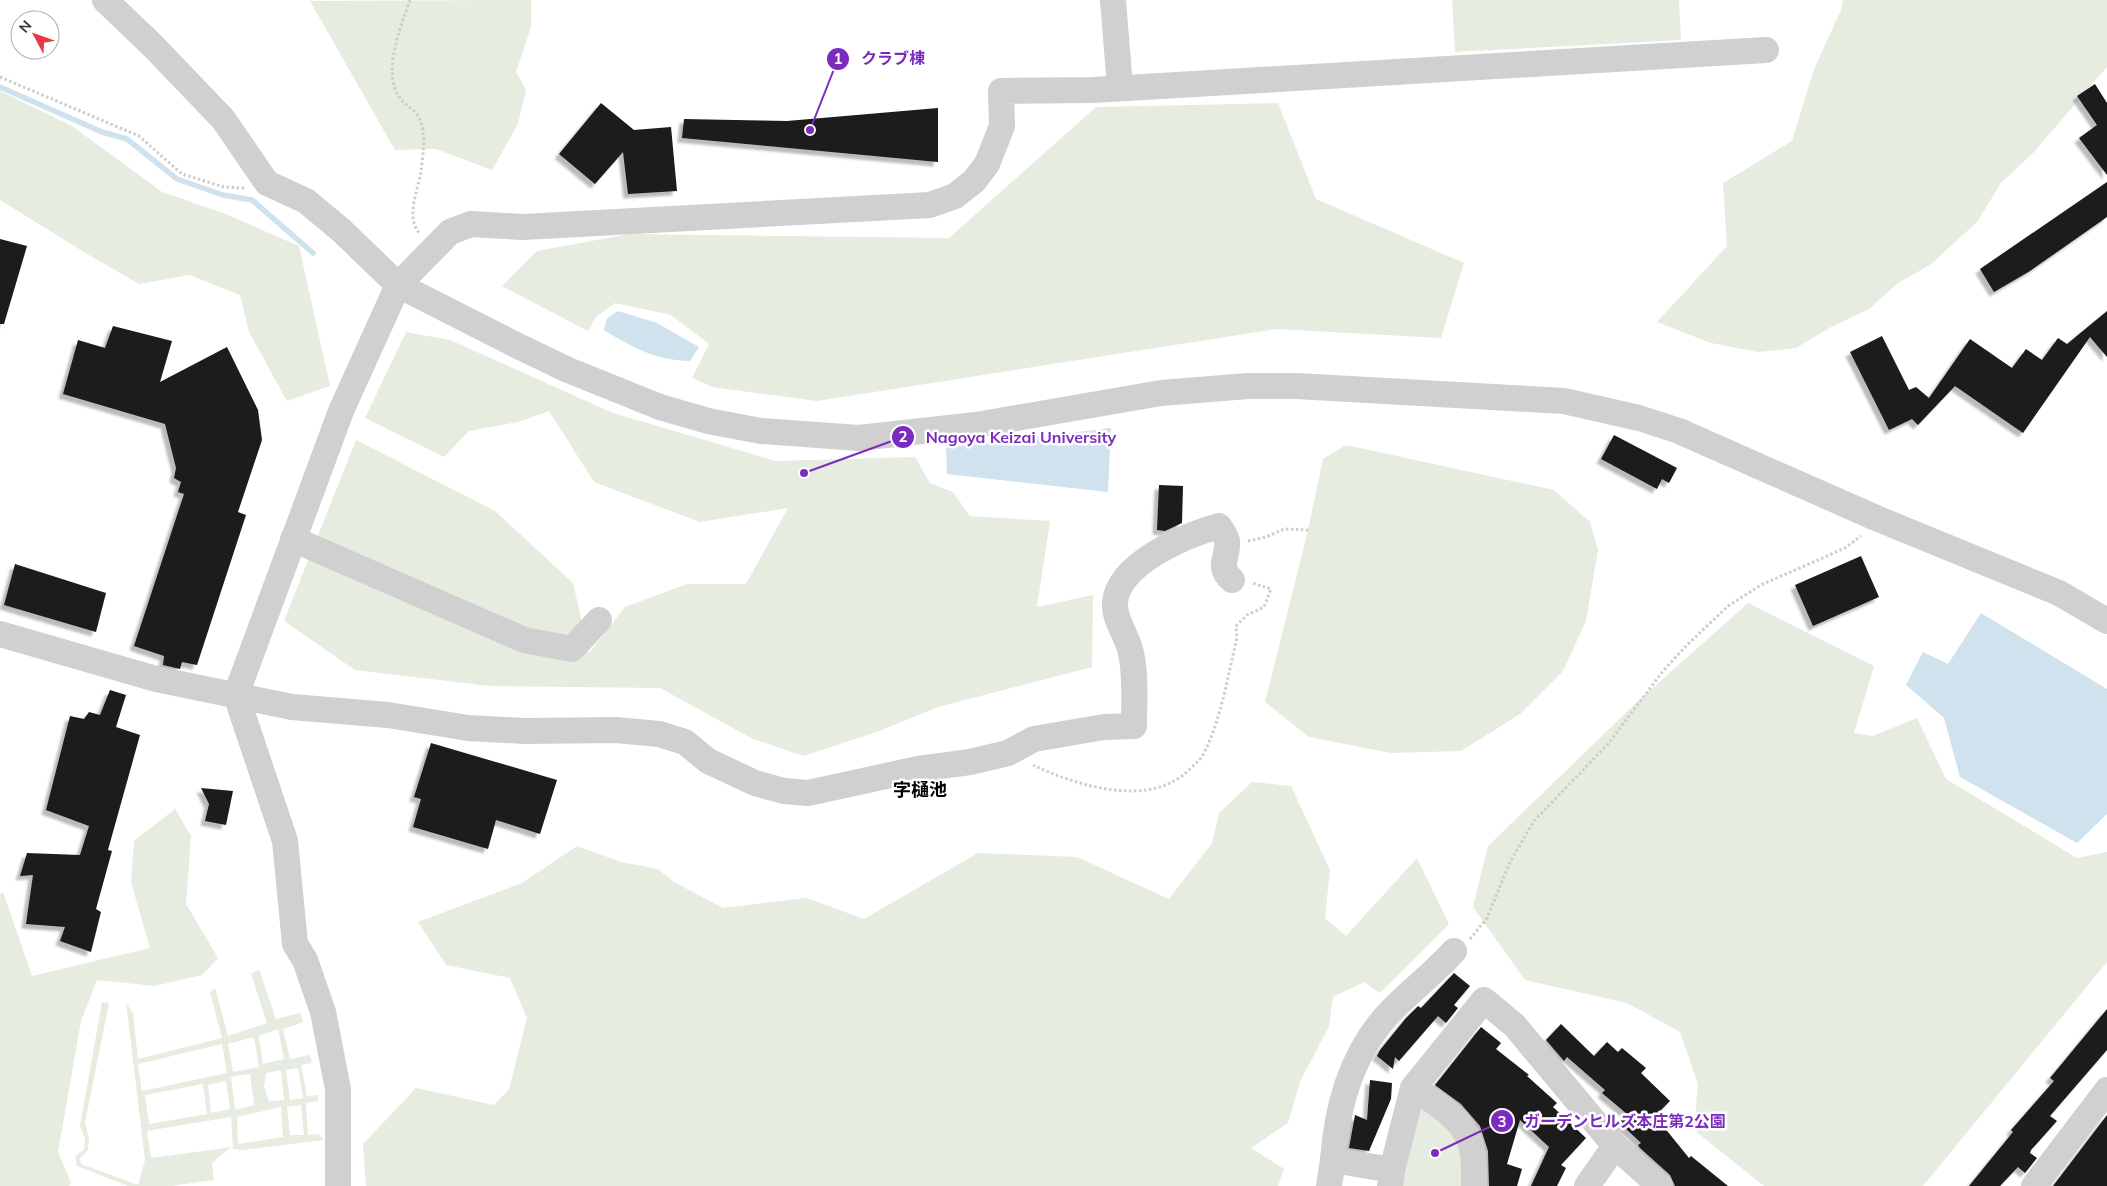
<svg xmlns="http://www.w3.org/2000/svg" width="2107" height="1186" viewBox="0 0 2107 1186" font-family="Mulish,'Noto Sans JP',sans-serif">
  <defs>
    <filter id="shadow"><feDropShadow dx="-4.5" dy="4.5" stdDeviation="1" flood-color="#0004"/></filter>
  </defs>
  <rect width="100%" height="100%" fill="#fff"/>
  <g fill="#e6ecdf" fill-rule="evenodd">
    <path d="M531,0V27L516,72L526,90L518,124L492,170L436,149L395,150L310,1Z"/>
    <path d="M1452,0H1679L1681,40L1455,52Z"/>
    <path d="M1843,0H2107V67L2034,152L2001,183L1977,222L1930,265L1898,283L1869,309L1831,327L1796,348L1758,352L1711,343L1657,322L1727,246L1723,183L1792,141L1814,69L1841,10Z"/>
    <path d="M0,91L72,126L162,192L223,213L299,246L330,386L287,401L249,332L240,295L190,275L139,284L84,252L0,200Z"/>
    <path d="M1278,103L1316,199L1464,263L1441,338L1276,329L817,401L712,387L692,378L709,344L671,315L615,303L596,317L588,331L502,286L537,251L629,234L949,238L1096,107Z"/>
    <path d="M406,332L450,340L613,413L776,461L915,457L930,483L953,492L970,516L1050,521L1037,607L1093,595L1092,667L938,707L877,732L803,756L751,738L660,688L489,686L355,670L284,621L356,440L495,511L573,583L589,653L625,607L687,584H746L788,508L700,522L594,482L549,411L518,422L469,431L444,457L365,418Z"/>
    <path d="M1346,445L1554,490L1590,522L1598,550L1586,621L1563,671L1520,714L1461,751L1391,753L1309,737L1265,702L1308,530L1323,459Z"/>
    <path d="M1748,603L1874,666L1854,733L1873,736L1917,718L1946,779L2077,858L2107,852V962L1923,1186H1764L1694,1130L1698,1084L1680,1032L1627,1003L1525,980L1473,907L1488,846L1637,702Z"/>
    <path d="M1252,782L1291,786L1330,870L1325,918L1346,936L1417,858L1449,924L1380,993L1364,982L1333,997L1329,1026L1300,1082L1288,1123L1251,1148L1284,1169L1278,1186H366L363,1144L416,1088L494,1105L509,1089L527,1018L510,978L446,965L418,922L522,883L577,846L621,862L658,869L674,882L723,908L807,898L864,919L978,853L1077,857L1169,899L1212,843L1219,813Z"/>
    <path d="M175,809L191,836L186,904L218,958L202,975L155,986L97,980L81,1021L58,1152L71,1183L69,1186H0V894L3,892L32,976L150,948L131,882L134,841Z"/>
    <path d="M259,969L276,1019L300,1013L303,1022L283,1029L290,1059L310,1055L312,1063L301,1065L307,1096L318,1095V1101L306,1103L308,1135L319,1134L324,1140L241,1150L230,1148L212,1163L214,1180L170,1186H128L77,1166L75,1156L84,1150L85,1138L80,1126L102,1002L109,1003L85,1123L89,1138L88,1150L80,1158L81,1164L138,1185L145,1160L126,1002L133,1014L138,1059L222,1038L210,992L215,988L228,1036L267,1023L251,974ZM278,1029L284,1059L263,1064L259,1036ZM254,1037L259,1067L233,1072L228,1044ZM222,1044L227,1073L142,1091L138,1064ZM298,1068L303,1098L290,1100L286,1070ZM281,1070L284,1100L269,1101L264,1087L266,1073ZM250,1074L254,1105L235,1110L231,1077ZM226,1081L230,1109L211,1113L208,1085ZM203,1084L207,1114L149,1124L145,1095ZM301,1105L304,1135H290L287,1107ZM281,1107L283,1137L238,1144L237,1117ZM231,1117L233,1147L151,1158L147,1131Z"/>
    <path d="M1424,1103L1462,1142L1467,1186H1399L1407,1143Z"/>
  </g>
  <g fill="#cfe2ee">
    <path d="M618,311L657,323L699,347L690,361C658,361 631,347 604,330L607,318Z"/>
    <path d="M1111,428L1108,492L947,474L946,448Z"/>
    <path d="M1981,613L2107,689V814L2077,843L1960,777L1944,718L1906,685L1923,652L1948,664Z"/>
  </g>
  <g fill="none" stroke-linecap="round" stroke-linejoin="round">
    <path stroke="#cfe2ee" stroke-width="5.5" d="M0,87L102,132L127,139L177,179L223,195L252,200L313,253"/>
  </g>
  <g fill="#1a1a1a" filter="url(#shadow)">
    <path d="M2095,84L2107,103V175L2079,138L2097,125L2077,96Z"/>
    <path d="M601,103L634,130L671,127L677,191L628,194L623,152L595,184L559,154Z"/>
    <path d="M938,108V162L682,138L684,119L787,121Z"/>
    <path d="M2107,182V217L2030,271L1994,292L1980,269Z"/>
    <path d="M0,239L27,246L4,324H0Z"/>
    <path d="M2107,311V357L2090,337L2023,433L1955,386L1918,425L1912,419L1889,430L1850,352L1882,336L1909,390L1916,387L1929,398L1970,339L2012,368L2026,349L2042,360L2058,338L2067,344Z"/>
    <path d="M113,326L172,341L160,382L227,347L258,410L262,440L238,512L246,515L197,665L182,662L180,669L163,665L164,656L134,646L184,494L178,492L181,482L174,478L176,468L165,424L63,394L78,340L105,348Z"/>
    <path d="M1614,435L1677,468L1669,483L1662,479L1657,489L1601,459Z"/>
    <path d="M1159,485L1183,486L1182,523L1165,531L1157,530Z"/>
    <path d="M1861,556L1879,597L1813,626L1795,585Z"/>
    <path d="M15,564L106,593L96,632L4,605Z"/>
    <path d="M110,690L126,695L116,727L140,735L108,850L112,851L96,909L101,912L91,952L60,941L65,927L26,924L33,875L20,876L27,853L80,855L89,826L46,810L70,716L84,719L89,712L100,715Z"/>
    <path d="M431,743L557,780L540,834L496,820L488,849L413,827L421,799L414,797Z"/>
    <path d="M201,788L233,791L226,825L205,821L209,804Z"/>
    <path d="M1454,973L1470,986L1454,1005L1458,1008L1446,1023L1438,1016L1399,1061L1395,1057L1393,1069L1377,1056L1380,1050L1406,1018L1418,1006L1421,1008Z"/>
    <path d="M2107,1009V1050L2050,1116L2057,1121L2031,1150L2030,1153L2037,1158L2025,1173L2018,1167L2000,1186H1969L2013,1132L2011,1130L2054,1081L2050,1078Z"/>
    <path d="M1561,1024L1594,1056L1607,1042L1618,1052L1622,1048L1646,1068L1641,1073L1670,1101L1655,1116L1689,1158L1691,1156L1728,1186H1675L1670,1175L1640,1148L1638,1145L1641,1143L1619,1122L1627,1114L1602,1093L1605,1090L1567,1057L1564,1061L1546,1040Z"/>
    <path d="M1481,1027L1501,1043L1496,1049L1529,1075L1527,1076L1557,1103L1553,1107L1586,1138L1561,1165L1566,1168L1557,1186H1531L1549,1147L1520,1120L1507,1164L1522,1169L1517,1186H1489L1488,1151L1480,1126L1461,1104L1435,1085Z"/>
    <path d="M1370,1080L1392,1083L1391,1099L1369,1151L1349,1148L1355,1115L1367,1120Z"/>
    <path d="M2107,1115V1186H2053Z"/>
  </g>
  <g fill="none" stroke-linecap="round" stroke-linejoin="round">
    <g stroke="#cdcdcd" stroke-width="3" stroke-dasharray="2.5 2.5" stroke-linecap="butt">
      <path d="M410,0C401,26 386,62 395,89C399,100 407,105 415,112C428,127 423,153 421,171C418,191 405,217 420,234"/>
      <path d="M0,77L139,136L182,174L224,187L244,188"/>
      <path d="M1248,541L1266,537L1284,529L1308,530"/>
      <path d="M1033,765C1077,786 1151,809 1190,769C1195,764 1200,760 1203,755C1221,721 1228,674 1237,638L1236,626L1247,615L1264,607L1271,589L1252,583"/>
      <path d="M1470,939L1487,918L1510,862L1534,821L1608,744L1663,671L1685,647L1728,606L1761,585L1845,548L1861,536"/>
    </g>
    <g stroke="#d0d0d0" stroke-width="26">
      <path d="M105,0L154,47L223,119L267,183L306,201L341,230L398,285L516,345L568,370L660,407L708,421L761,431L859,438L976,425L1161,393L1248,386H1296L1564,401L1639,418L1679,431L1876,518L2059,593L2107,621"/>
      <path d="M1113,0L1120,87"/>
      <path d="M293,539L524,640L572,649L599,620"/>
      <path d="M0,634L156,679L292,707L388,715L468,728L525,731L616,730L659,734L685,742L708,761L755,783L784,791L808,793L918,769L970,762L1008,753L1034,739L1104,727L1134,726C1134,702 1136,676 1131,653C1128,636 1113,619 1115,602C1119,563 1186,535 1219,526C1222,531 1227,537 1227,541C1229,557 1216,566 1232,580"/>
      <path d="M1413,1088C1432,1101 1456,1114 1467,1135C1475,1149 1474,1170 1474,1186"/>
      <path d="M1333,1160C1337,1104 1353,1049 1393,1009C1413,989 1435,972 1454,951"/>
      <path d="M338,1186V1089L323,1012L305,960L295,944L285,841L236,695L341,411L398,285L450,232L471,224L523,227L930,205L955,196L974,181L987,164L1002,126L1001,91L1093,90L1766,50"/>
      <path d="M1329,1186L1333,1160L1392,1170"/>
      <path d="M1390,1186L1392,1170L1413,1088L1484,1000L1515,1026L1615,1146L1660,1186"/>
      <path d="M1587,1186L1615,1146"/>
      <path d="M2034,1186L2107,1090"/>
    </g>
  </g>
  <g text-anchor="middle" stroke-width="5" stroke-linejoin="round" paint-order="stroke">
    <g font-size="18" font-weight="bold" fill="#000" stroke="#fff">
      <text x="920" y="796">字樋池</text>
    </g>
  </g>
  <path fill="none" stroke="#7b2cbf" stroke-width="2" d="M810 130L838 59M804 473L903 437M1435 1153L1502 1121"/>
  <g fill="#7b2cbf" stroke="#fff" stroke-width="2">
    <circle cx="810" cy="130" r="5"/>
    <circle cx="804" cy="473" r="5"/>
    <circle cx="1435" cy="1153" r="5"/>
    <circle cx="838" cy="59" r="12"/>
    <circle cx="903" cy="437" r="12"/>
    <circle cx="1502" cy="1121" r="12"/>
  </g>
  <g font-size="15" text-anchor="middle" font-weight="bold" fill="#fff">
    <text x="838" y="64">1</text>
    <text x="903" y="442">2</text>
    <text x="1502" y="1127">3</text>
  </g>
  <g font-size="16" text-anchor="middle" font-weight="bold" fill="#7b2cbf" stroke="#fff" stroke-width="5" stroke-linejoin="round" paint-order="stroke">
    <text x="893" y="64">クラブ棟</text>
    <text x="1021" y="443">Nagoya Keizai University</text>
    <text x="1625" y="1127">ガーデンヒルズ本庄第2公園</text>
  </g>
  <g transform="translate(35 35) rotate(311)"><circle r="24" fill="#ffffff" stroke="#adadad"/>
  <path d="M0-4L9 19L0 12L-9 19Z" fill="#e63946"/>
  <text y="-8" font-size="14" font-weight="bold" text-anchor="middle" fill="#333333">N</text>
  </g>
</svg>
